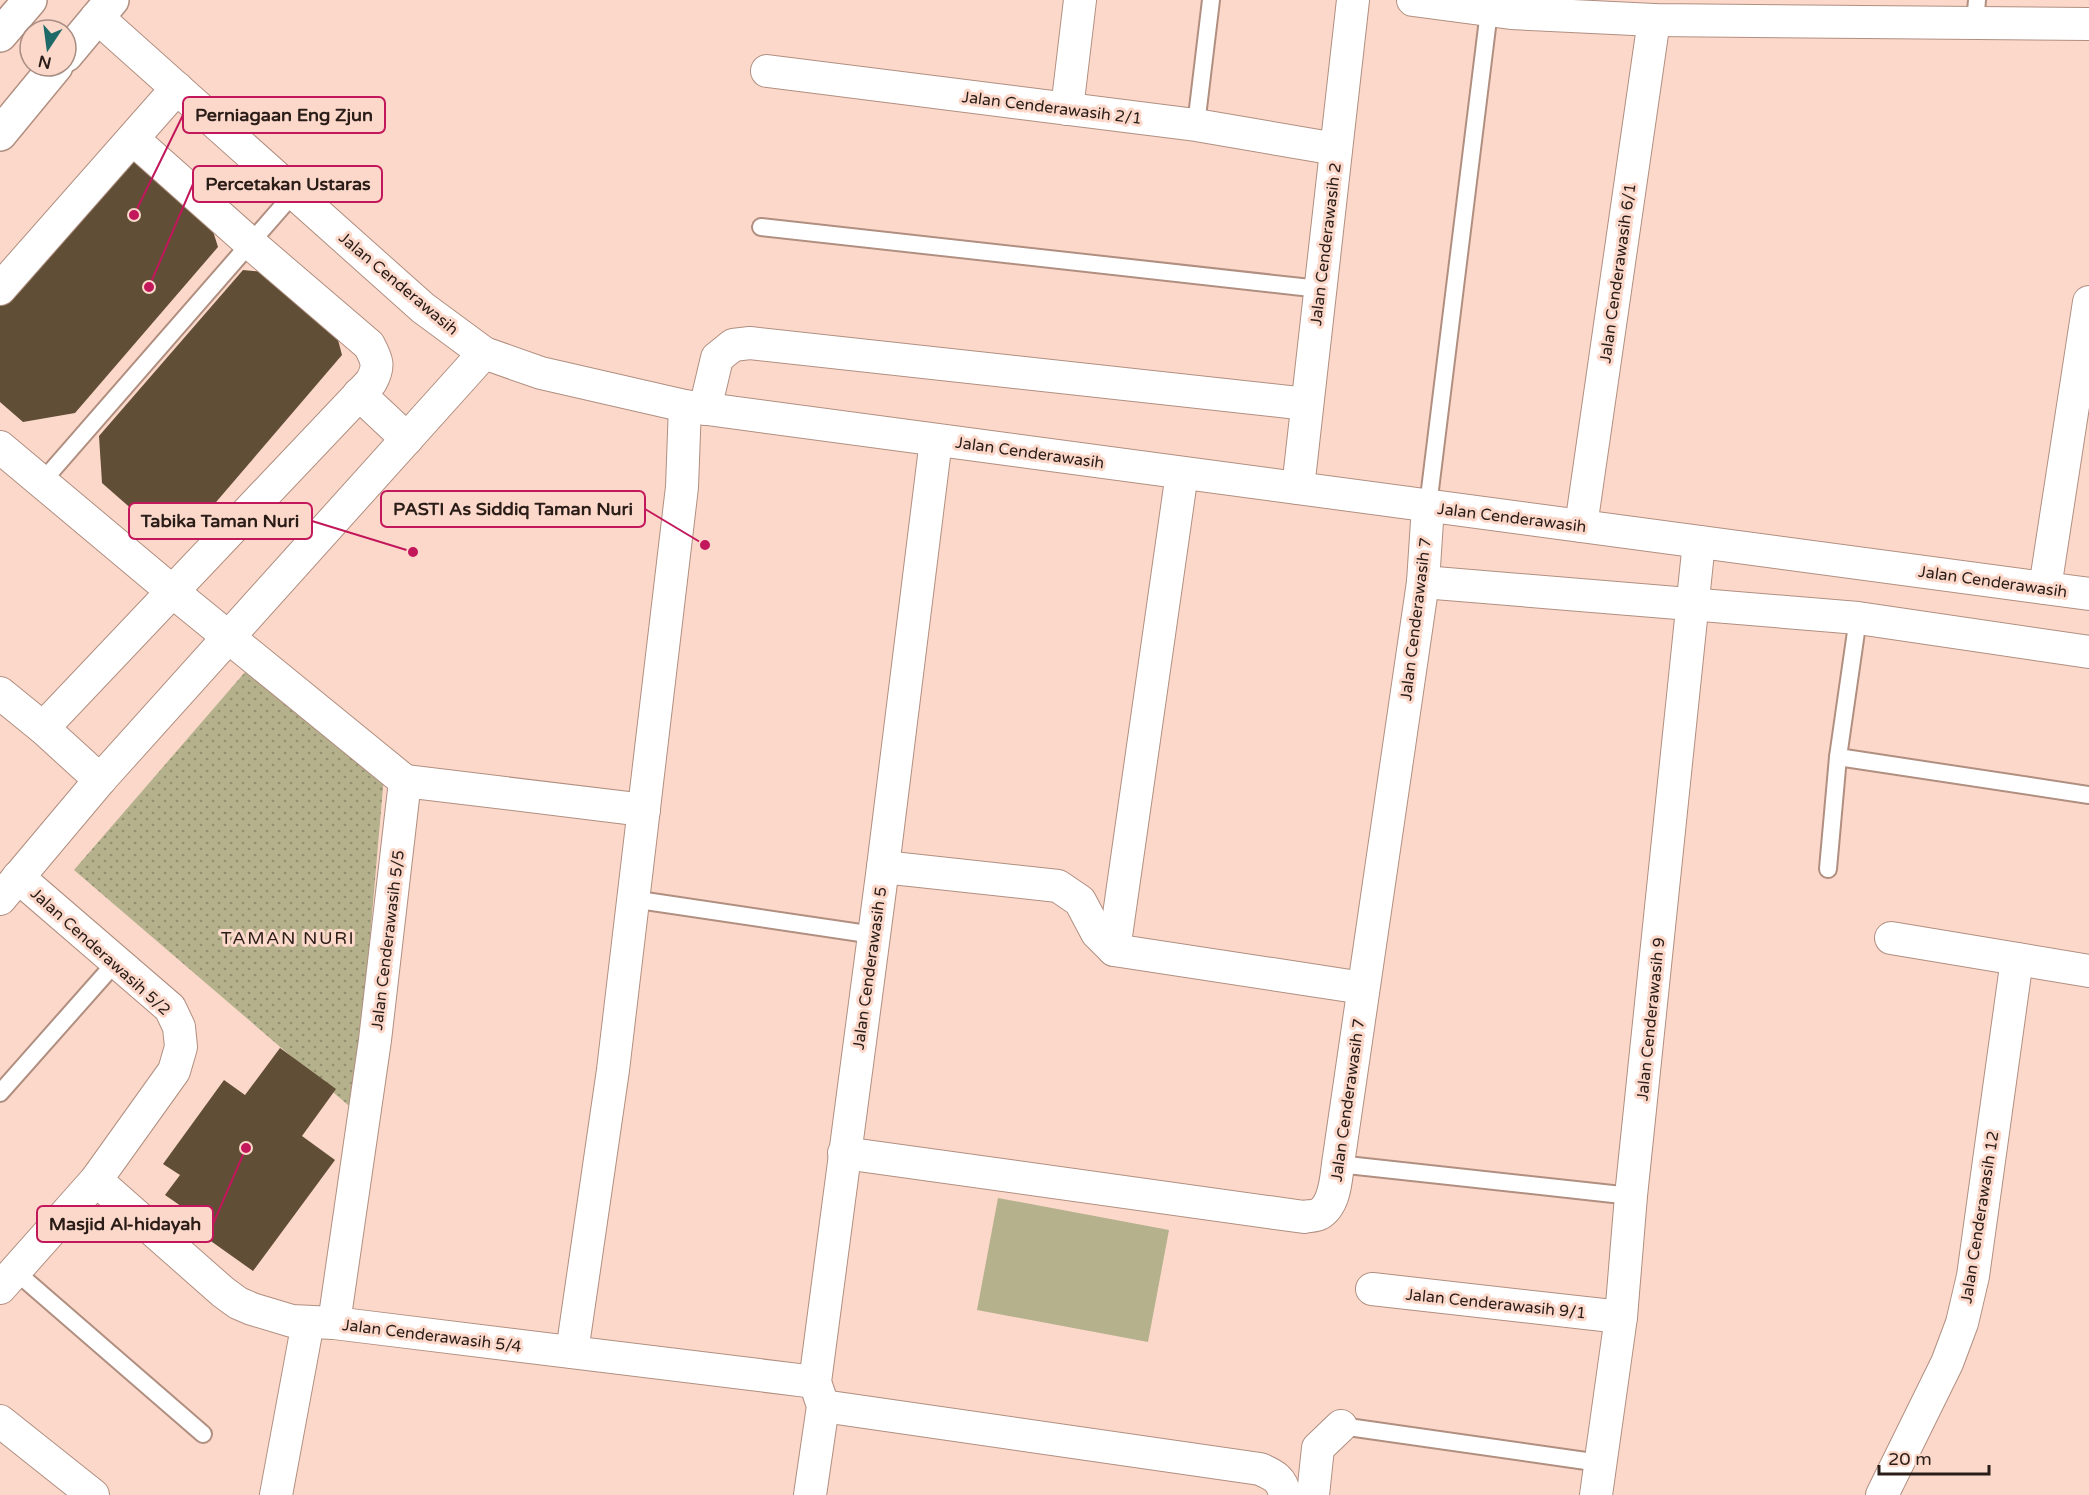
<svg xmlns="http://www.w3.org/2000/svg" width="2089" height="1495" viewBox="0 0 2089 1495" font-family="'Varela Round',sans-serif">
  <defs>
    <pattern id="park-dots" width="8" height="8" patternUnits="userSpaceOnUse" patternTransform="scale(1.5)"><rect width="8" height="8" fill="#b5b18c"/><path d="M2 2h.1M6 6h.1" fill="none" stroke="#938f71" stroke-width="1.8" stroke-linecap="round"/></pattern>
  </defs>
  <rect width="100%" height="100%" fill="#fcd8ca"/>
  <path fill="#b5b18c" d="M998,1198L1169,1230L1148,1342L977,1310Z"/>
  <path fill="url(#park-dots)" d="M252,664L384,776L355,1111L74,870Z"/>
  <g fill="#614e36">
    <path d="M116,160L155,166L206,209L218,247L75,413L23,422L0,402V294Z"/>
    <path d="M243,270L283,274L332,317L342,355L199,522L151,526L102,483L99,436Z"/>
    <path d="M280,1048L336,1089L302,1136L335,1160L253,1271L184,1222L191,1213L165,1195L180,1175L163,1164L224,1080L245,1095Z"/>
  </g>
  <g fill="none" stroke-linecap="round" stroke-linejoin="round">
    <g stroke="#b08f81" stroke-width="20">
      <g id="lane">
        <path d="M1975,23L1977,0"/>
        <path d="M1196,125L1211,0"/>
        <path d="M761,227L1320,289"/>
        <path d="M41,483L294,193"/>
        <path d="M1428,506L1489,11"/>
        <path d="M1838,757L2089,795"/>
        <path d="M1828,869L1838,757L1858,618"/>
        <path d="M632,899L874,935"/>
        <path d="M0,1093L116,962"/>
        <path d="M1338,1164L1631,1196"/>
        <path d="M15,1271L203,1434"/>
        <path d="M1341,1426L1600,1463"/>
      </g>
    </g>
    <g stroke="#b08f81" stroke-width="34">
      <g id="street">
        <path d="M1413,0L1511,13L1654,20L2089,24"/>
        <path d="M97,17L423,308L484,353L541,373L685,406L2089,594"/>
        <path d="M767,71L1196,125L1336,149"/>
        <path d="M1067,109L1080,0"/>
        <path d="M0,289L177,88"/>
        <path d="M359,394L407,439"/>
        <path d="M705,409L717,358L733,345L750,343L1307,404"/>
        <path d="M0,447L173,592L405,781"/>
        <path d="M1298,488L1353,0"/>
        <path d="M1581,526L1654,20"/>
        <path d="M1423,582L1858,618L2089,652"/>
        <path d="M2045,588L2089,302"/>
        <path d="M0,693L43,728L100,780"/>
        <path d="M43,728L371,382C380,366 377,360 369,345L250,243L133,139"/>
        <path d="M405,781L644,810"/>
        <path d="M883,867L1058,886L1080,901L1097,933L1114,950L1363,988"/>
        <path d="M0,899L100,780L484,353"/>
        <path d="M1891,938L2089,971"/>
        <path d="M1114,950L1182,473"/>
        <path d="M844,1153L1304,1217C1309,1216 1315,1216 1319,1214C1335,1205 1336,1179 1338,1164L1423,582L1428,506"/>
        <path d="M96,1180L223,1292L238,1303L252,1309L292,1321L334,1323L815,1382"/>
        <path d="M0,1288L96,1180L174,1071L181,1047L179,1027L170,1008L18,877"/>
        <path d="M1372,1289L1621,1317"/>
        <path d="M334,1323L375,1040L405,781"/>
        <path d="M572,1352L613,1070L682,487L685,406"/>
        <path d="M823,1406L1260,1469C1274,1475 1282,1479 1285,1495"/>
        <path d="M0,1421L93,1495"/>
        <path d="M276,1495L308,1322"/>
        <path d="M810,1495L823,1406L815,1382L883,867L936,440"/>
        <path d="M1313,1495L1318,1448L1341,1426"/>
        <path d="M1596,1495L1621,1317L1631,1196L1699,542"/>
        <path d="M1882,1495L1947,1363L1962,1323L1973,1276L2017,959"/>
      </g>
    </g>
    <g stroke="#b08f81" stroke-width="36">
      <g id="secondary">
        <path d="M0,35L30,0"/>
        <path d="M66,55L112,0"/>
        <path d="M0,134L56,66"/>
      </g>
    </g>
    <use href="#lane" stroke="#fff" stroke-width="16"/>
    <use href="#street" stroke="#fff" stroke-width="32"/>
    <use href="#secondary" stroke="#fff" stroke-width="33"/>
  </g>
  <g text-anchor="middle" stroke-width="6" stroke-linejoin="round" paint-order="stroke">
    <g font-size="16" fill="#2a1d18" stroke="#fcd8ca">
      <text transform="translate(1052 107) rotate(7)" y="6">Jalan Cenderawasih 2/1</text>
      <text transform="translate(1325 244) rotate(-83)" y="6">Jalan Cenderawasih 2</text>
      <text transform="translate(1617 273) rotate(-82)" y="6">Jalan Cenderawasih 6/1</text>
      <text transform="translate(399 283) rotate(40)" y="6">Jalan Cenderawasih</text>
      <text transform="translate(1030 452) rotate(8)" y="6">Jalan Cenderawasih</text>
      <text transform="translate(1512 517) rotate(7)" y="6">Jalan Cenderawasih</text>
      <text transform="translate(1993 581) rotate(8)" y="6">Jalan Cenderawasih</text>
      <text transform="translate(1415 619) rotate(-83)" y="6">Jalan Cenderawasih 7</text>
      <text transform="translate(387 940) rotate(-83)" y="6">Jalan Cenderawasih 5/5</text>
      <text transform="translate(101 951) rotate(42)" y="6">Jalan Cenderawasih 5/2</text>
      <text transform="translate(869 968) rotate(-82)" y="6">Jalan Cenderawasih 5</text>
      <text transform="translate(1650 1019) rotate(-84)" y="6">Jalan Cenderawasih 9</text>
      <text transform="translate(1347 1100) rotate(-82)" y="6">Jalan Cenderawasih 7</text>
      <text transform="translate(1979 1217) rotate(-81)" y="6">Jalan Cenderawasih 12</text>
      <text transform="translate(1496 1303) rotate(6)" y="6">Jalan Cenderawasih 9/1</text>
      <text transform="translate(432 1335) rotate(7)" y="6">Jalan Cenderawasih 5/4</text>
    </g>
    <g font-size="18" letter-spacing="1.5" fill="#2a1d18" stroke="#fcd8ca">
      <text x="288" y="944">TAMAN NURI</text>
    </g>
  </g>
  <path fill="none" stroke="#c2185b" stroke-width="2" d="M134 215L183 115M149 287L193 184M705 545L645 509M413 552L312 521M246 1148L213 1224"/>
  <g fill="#c2185b" stroke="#fcd8ca" stroke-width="2">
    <circle cx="134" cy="215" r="6"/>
    <circle cx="149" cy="287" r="6"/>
    <circle cx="705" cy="545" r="6"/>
    <circle cx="413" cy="552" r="6"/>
    <circle cx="246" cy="1148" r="6"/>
  </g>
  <g fill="#fcd8ca" stroke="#c2185b" stroke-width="2">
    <rect x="183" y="97" width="202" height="36" rx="6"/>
    <rect x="193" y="166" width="189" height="36" rx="6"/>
    <rect x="381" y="491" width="264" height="36" rx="6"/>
    <rect x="129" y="503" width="183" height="36" rx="6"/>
    <rect x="37" y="1206" width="176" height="36" rx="6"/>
  </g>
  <g font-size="18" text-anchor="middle" font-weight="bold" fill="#2a1d18">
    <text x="284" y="121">Perniagaan Eng Zjun</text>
    <text x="288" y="190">Percetakan Ustaras</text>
    <text x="513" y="515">PASTI As Siddiq Taman Nuri</text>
    <text x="220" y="527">Tabika Taman Nuri</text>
    <text x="125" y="1230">Masjid Al-hidayah</text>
  </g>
  <g transform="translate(48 48) rotate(193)"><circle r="28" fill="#fcd8ca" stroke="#a88d83" stroke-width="1.5"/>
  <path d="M0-4.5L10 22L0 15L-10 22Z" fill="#1e6a68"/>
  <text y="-9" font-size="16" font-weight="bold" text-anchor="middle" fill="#2a1d18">N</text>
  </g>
  <path d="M1879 1465v9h110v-9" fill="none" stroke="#2a1d18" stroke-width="3"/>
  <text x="1888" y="1465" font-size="18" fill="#2a1d18" stroke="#fcd8ca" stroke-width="4.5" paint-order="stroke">20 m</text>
</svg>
